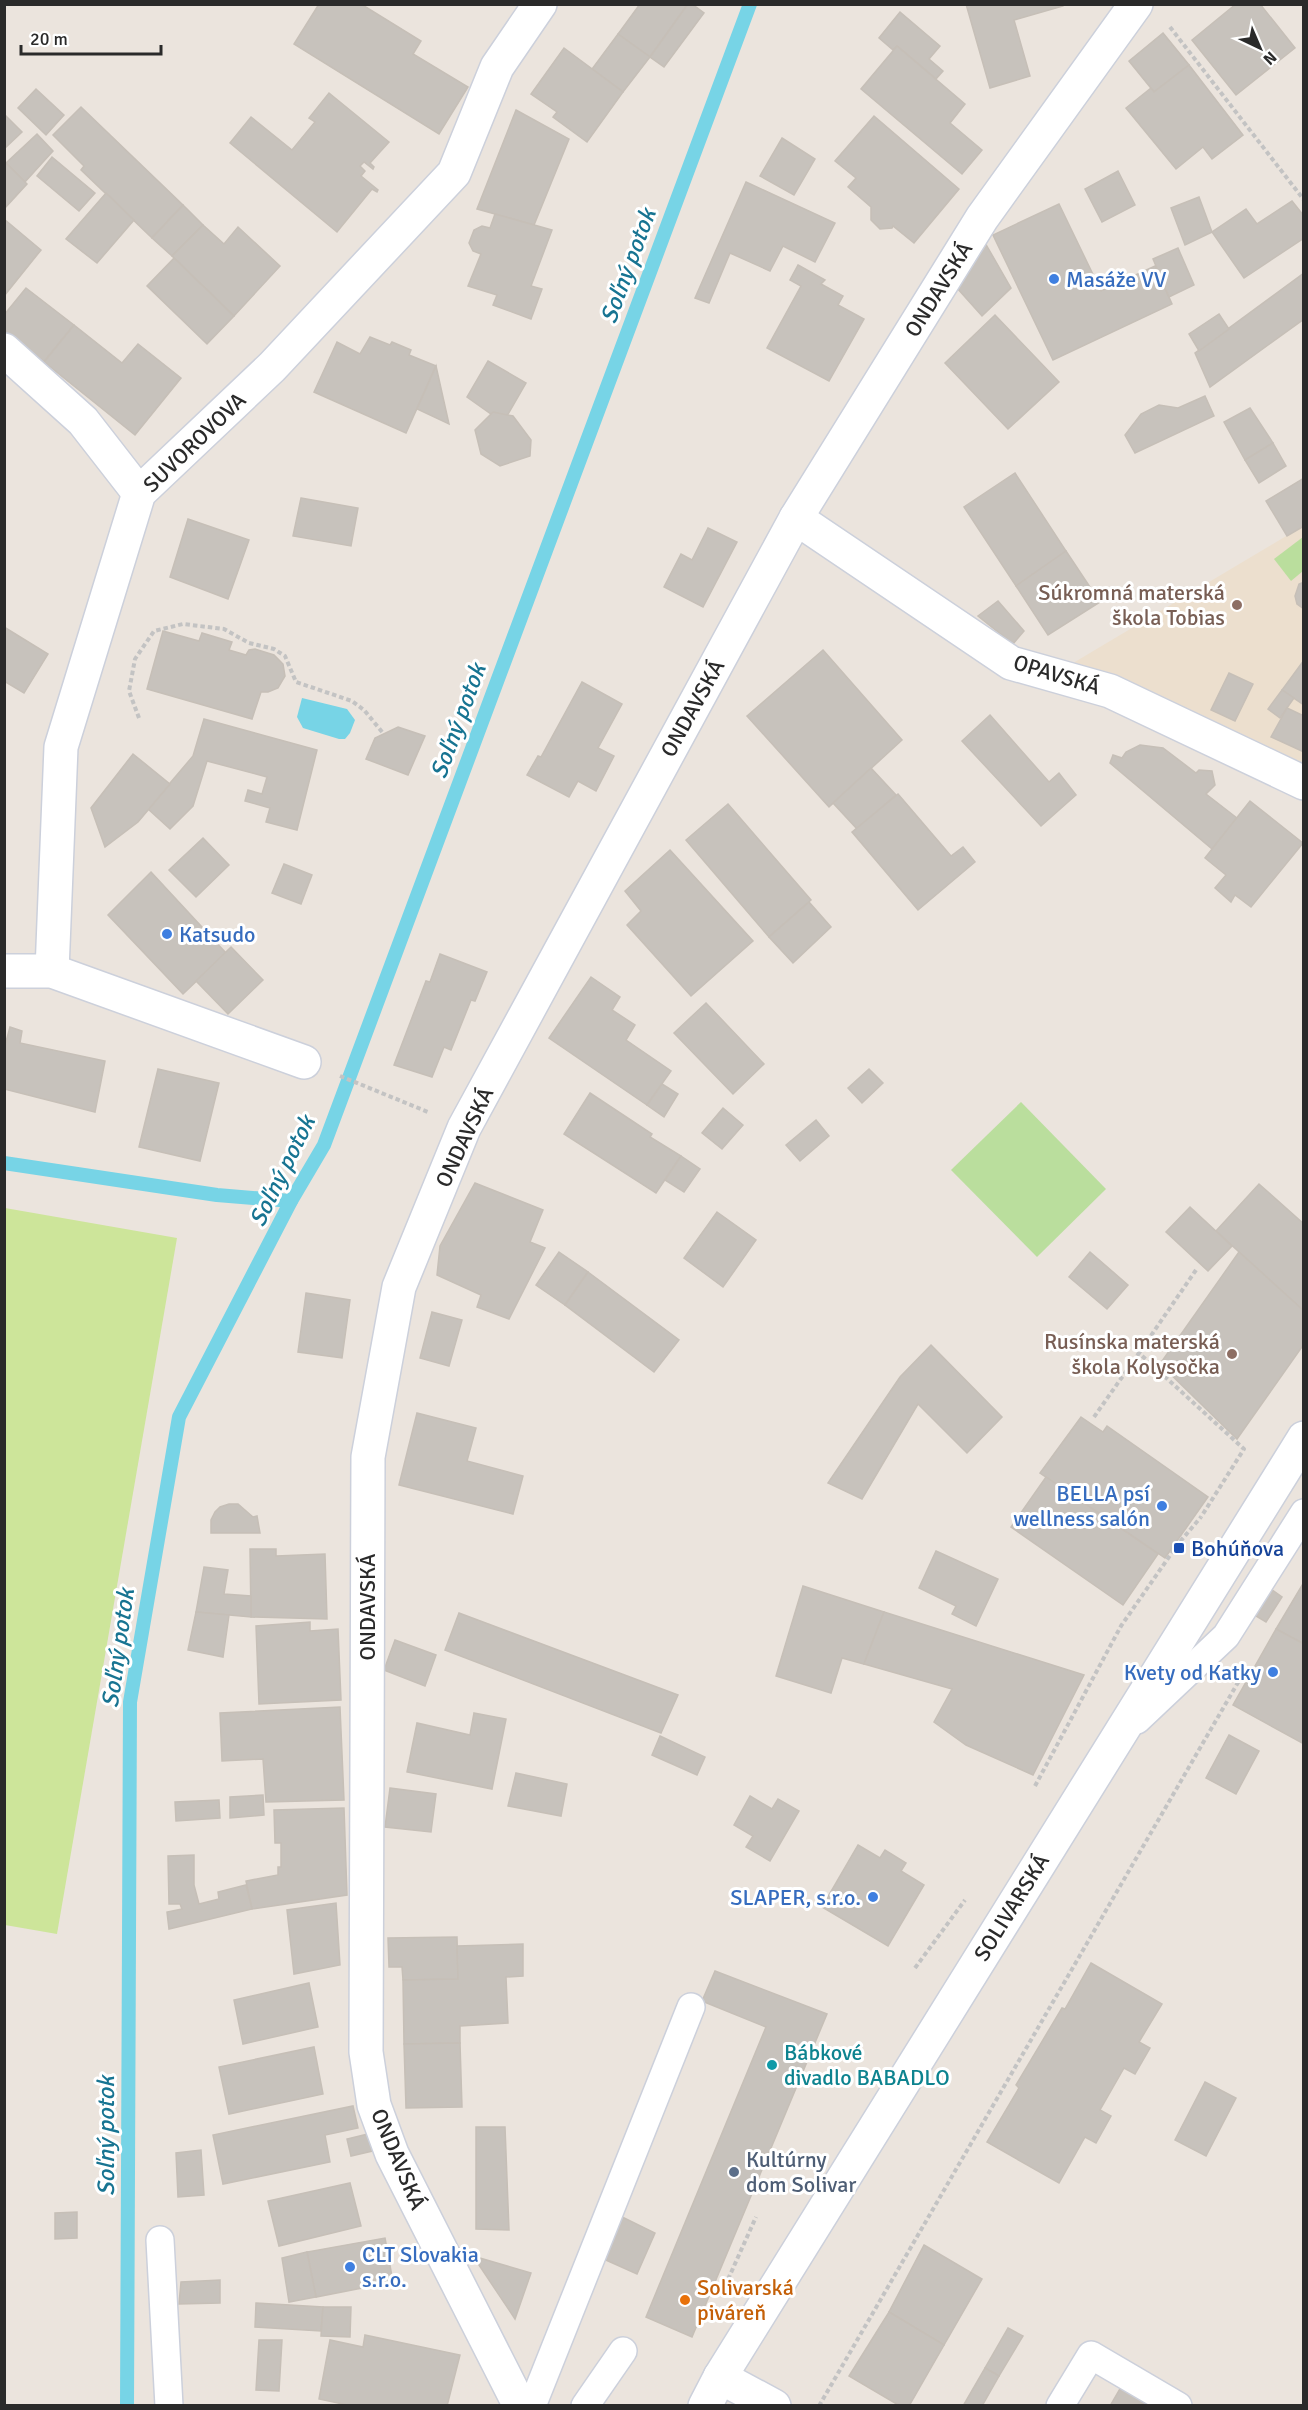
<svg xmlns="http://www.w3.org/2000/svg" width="1308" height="2410" viewBox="0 0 1308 2410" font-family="Signika,sans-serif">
  <rect width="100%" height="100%" fill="#ebe4dd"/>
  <path fill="#ecdfce" d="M1303,526V783L1053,675Z"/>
  <g fill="#bade9d">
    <path d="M1303,537V571L1291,581L1274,559Z"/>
    <path d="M1021,1102L1106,1189L1037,1257L951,1170Z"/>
  </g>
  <path fill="#cde59a" d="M5,1208L177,1238L57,1934L5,1925Z"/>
  <path fill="#77d4e6" d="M302,698L347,709L355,720L350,733L345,739H339L303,728L297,717Z"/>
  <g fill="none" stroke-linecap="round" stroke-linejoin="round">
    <g stroke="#77d4e6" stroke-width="14">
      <path d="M4,1163L217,1195L291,1201"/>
      <path d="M127,2406L130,1702L179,1417L291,1201L324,1145L750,4"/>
    </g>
  </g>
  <g fill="#c7c2bc" stroke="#c6bfb7" stroke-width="1.5">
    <path d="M319,4H361L421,41L413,54L468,87L439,134L294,44Z"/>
    <path d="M640,4H688L650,57L618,34Z"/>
    <path d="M688,4H692L704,13L664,67L650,57Z"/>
    <path d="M966,4H1063V6L1014,20L1030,76L990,88Z"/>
    <path d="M1236,4H1260L1295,48L1236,95L1192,40Z"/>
    <path d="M900,12L940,46L929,59L943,71L936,79L897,46L893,50L879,38Z"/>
    <path d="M1163,33L1189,65L1154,92L1129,61Z"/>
    <path d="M618,34L650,57L623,92L592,69Z"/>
    <path d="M897,46L965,104L950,123L982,150L962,174L861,89Z"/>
    <path d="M564,48L623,92L587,142L553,117L557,112L531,94Z"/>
    <path d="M1189,65L1243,135L1212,159L1203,147L1176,169L1126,108L1151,88L1154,92Z"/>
    <path d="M36,89L64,115L46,135L18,108Z"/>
    <path d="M329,93L389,142L370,163L374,167L373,169L364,162L360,166L365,171L361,176L378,190L377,192L372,189L337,232L230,143L251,117L292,150L315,122L309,118Z"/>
    <path d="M81,107L183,205L152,238L81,170L84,166L53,135Z"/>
    <path d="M516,110L569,139L534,225L477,209Z"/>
    <path d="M6,116L22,132L4,149V117Z"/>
    <path d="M874,116L959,189L914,243L893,226L892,228L880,229L871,220V207L848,187L856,178L835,161Z"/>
    <path d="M37,134L53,151L25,182L6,163Z"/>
    <path d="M782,138L815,159L794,195L760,176Z"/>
    <path d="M52,157L95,193L79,211L37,176Z"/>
    <path d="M6,163L27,184L4,209V164Z"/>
    <path d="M1118,171L1135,205L1102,222L1085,189Z"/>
    <path d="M746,182L835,223L815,262L783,246L770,271L730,253L709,303L695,298Z"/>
    <path d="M106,193L134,220L97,263L66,239Z"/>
    <path d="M1199,197L1212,232L1185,245L1171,208Z"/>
    <path d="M1292,201L1304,216V238L1244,278L1212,232L1246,209L1257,224Z"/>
    <path d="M1059,204L1101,291L1155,266L1172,304L1053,360L993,235Z"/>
    <path d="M183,205L203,225L172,256L152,238Z"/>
    <path d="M495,214L552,230L531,286L542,289L531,319L493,305L497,295L468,286L481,254L473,251L469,243L474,230L482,226L490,228Z"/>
    <path d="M4,219L41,250L4,296Z"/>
    <path d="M203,225L224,244L238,227L280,266L234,316L172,256Z"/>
    <path d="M984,241L1011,288L982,316L956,287Z"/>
    <path d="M1178,248L1194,285L1169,297L1153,259Z"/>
    <path d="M174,258L234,316L207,344L147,286Z"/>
    <path d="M798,265L825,280L821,284L843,296L838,305L864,319L829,381L767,348L801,286L790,280Z"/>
    <path d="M1304,273V319L1210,387L1195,353Z"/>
    <path d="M26,288L74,325L44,362L4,331V315Z"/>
    <path d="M1219,314L1229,329L1199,351L1189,334Z"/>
    <path d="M995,315L1059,382L1008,429L945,363Z"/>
    <path d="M74,325L122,363L138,344L181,378L135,435L44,362Z"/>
    <path d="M370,337L390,345L392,342L411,350L409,355L436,366L406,433L314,392L337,342L360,354Z"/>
    <path d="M488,361L526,383L507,416L491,414L467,397Z"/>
    <path d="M436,366L449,424L417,409Z"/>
    <path d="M1205,396L1214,416L1135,453L1125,435L1141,414L1159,405L1178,408Z"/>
    <path d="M1250,408L1273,443L1245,460L1224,422Z"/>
    <path d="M493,412L513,416L531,440L530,456L500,466L481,454L475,430Z"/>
    <path d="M1273,443L1286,466L1259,483L1245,460Z"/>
    <path d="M1015,473L1066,551L1016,586L964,507Z"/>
    <path d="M1304,478V526L1287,536L1266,501Z"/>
    <path d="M301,498L358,508L351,546L293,536Z"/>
    <path d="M188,519L249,540L228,599L170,577Z"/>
    <path d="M708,528L737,542L703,607L664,587L681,554L692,560Z"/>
    <path d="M1066,551L1100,602L1048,635L1016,586Z"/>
    <path d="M1304,582V609L1297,604L1295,596L1299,584Z"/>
    <path d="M998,601L1024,631L1013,644L978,616Z"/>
    <path d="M4,627L48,654L24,693L4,681Z"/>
    <path d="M163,631L199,641L202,633L232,642L229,650L246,655L249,650L255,649L274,655L283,664L285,676L278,688L268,692H261L252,719L147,689Z"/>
    <path d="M823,650L902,740L829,807L747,716Z"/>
    <path d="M1304,660V705L1282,690Z"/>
    <path d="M1229,673L1253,684L1235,721L1211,710Z"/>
    <path d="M582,682L622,704L598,748L614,756L596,791L578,781L569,797L527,775L538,756L541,757Z"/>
    <path d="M1282,690L1294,698L1280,718L1268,709Z"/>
    <path d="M1287,708L1304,716V752L1271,737Z"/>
    <path d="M990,715L1049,782L1059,773L1076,795L1041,826L962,741Z"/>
    <path d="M204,719L317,750L297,830L266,822L270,808L245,801L248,790L262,794L267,777L207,761L193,806L170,829L148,809L193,756Z"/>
    <path d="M398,727L425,736L408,775L366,759L375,738Z"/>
    <path d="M1140,745L1163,748L1196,773L1199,770L1212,771L1215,785L1206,794L1237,818L1212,849L1110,763L1113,755L1122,758L1126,752Z"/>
    <path d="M133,754L170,784L138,822L105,847L91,808Z"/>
    <path d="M871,768L896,795L857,829L833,803Z"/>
    <path d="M898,794L951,856L963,847L975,862L918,910L852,832Z"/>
    <path d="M1250,801L1303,843L1251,907L1235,895L1231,902L1215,888L1226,875L1205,858Z"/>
    <path d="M728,804L811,900L769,937L686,840Z"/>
    <path d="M203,838L229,865L196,897L169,870Z"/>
    <path d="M670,850L753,941L691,996L627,925L641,911L625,891Z"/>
    <path d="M284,864L312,875L301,904L272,893Z"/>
    <path d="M151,872L226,953L183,994L108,915Z"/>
    <path d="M809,902L831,927L793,963L769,937Z"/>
    <path d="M231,947L263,980L228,1014L196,981Z"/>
    <path d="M440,954L487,972L475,1001L471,1000L451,1050L444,1047L432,1077L394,1065L426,981L430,982Z"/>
    <path d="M591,977L620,997L612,1010L635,1025L626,1040L671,1071L647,1105L549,1038Z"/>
    <path d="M706,1003L764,1064L733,1094L674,1033Z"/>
    <path d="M10,1027L22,1031L20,1043L105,1061L95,1112L4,1089V1049Z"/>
    <path d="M158,1069L219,1083L200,1161L139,1147Z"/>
    <path d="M869,1069L883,1083L862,1103L848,1088Z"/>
    <path d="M662,1084L678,1094L664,1117L647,1105Z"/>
    <path d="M590,1093L652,1134L650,1137L681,1156L656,1193L564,1134Z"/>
    <path d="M723,1108L743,1125L722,1149L702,1133Z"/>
    <path d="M816,1120L829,1136L800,1161L786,1145Z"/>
    <path d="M681,1156L700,1169L684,1192L665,1180Z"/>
    <path d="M475,1183L543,1210L530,1242L545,1248L509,1319L477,1307L481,1295L437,1275L440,1246Z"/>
    <path d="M1259,1184L1304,1224V1311L1216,1231Z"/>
    <path d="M1190,1207L1232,1246L1208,1271L1166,1232Z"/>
    <path d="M717,1212L756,1240L723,1287L684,1258Z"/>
    <path d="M559,1252L588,1272L565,1305L536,1285Z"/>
    <path d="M1090,1252L1128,1285L1107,1309L1069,1277Z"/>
    <path d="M1239,1252L1304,1311V1344L1237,1439L1160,1364Z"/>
    <path d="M588,1272L679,1340L654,1372L565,1305Z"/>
    <path d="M306,1293L350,1300L342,1358L298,1352Z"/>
    <path d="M432,1312L462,1320L449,1366L420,1358Z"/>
    <path d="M931,1345L1002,1417L967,1453L918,1404L862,1499L828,1483L900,1377Z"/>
    <path d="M417,1413L476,1428L467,1461L523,1476L513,1514L399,1485Z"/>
    <path d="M1081,1417L1103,1432L1107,1426L1208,1497L1165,1558L1040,1473Z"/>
    <path d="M1046,1477L1158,1554L1123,1605L1011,1527Z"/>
    <path d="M229,1504H238L253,1517L257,1516L260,1533H211V1520L215,1512L220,1507Z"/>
    <path d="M250,1549H276V1556L325,1554L327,1619L251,1617Z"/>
    <path d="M936,1551L998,1579L976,1626L952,1614L956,1606L919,1588Z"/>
    <path d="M204,1567L228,1570L224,1594L251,1596V1617L196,1612Z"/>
    <path d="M1304,1582V1644L1276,1629Z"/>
    <path d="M803,1586L884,1612L864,1664L842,1658L831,1693L776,1676Z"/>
    <path d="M1268,1587L1282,1597L1266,1622L1251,1613Z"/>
    <path d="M196,1612L229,1615L223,1657L188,1650Z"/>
    <path d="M884,1612L1084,1675L1033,1775L966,1745L934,1722L952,1689L864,1664Z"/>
    <path d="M459,1613L678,1695L661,1733L445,1650Z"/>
    <path d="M310,1622V1631L338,1629L341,1700L259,1704L256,1626Z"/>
    <path d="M1276,1629L1304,1644V1744L1233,1705Z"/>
    <path d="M395,1640L436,1655L425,1686L384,1670Z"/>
    <path d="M340,1707L344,1800L266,1802L263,1759L222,1761L220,1713Z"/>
    <path d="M474,1713L506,1719L492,1789L407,1772L417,1723L470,1735Z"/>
    <path d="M1229,1735L1259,1751L1236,1794L1206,1778Z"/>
    <path d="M660,1736L705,1757L697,1775L652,1755Z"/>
    <path d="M516,1773L567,1784L561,1816L508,1806Z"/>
    <path d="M390,1788L436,1794L431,1832L385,1827Z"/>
    <path d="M263,1795L264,1815L230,1818V1797Z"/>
    <path d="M750,1796L772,1809L778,1799L799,1811L770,1861L746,1847L753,1836L734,1825Z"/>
    <path d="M219,1800L220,1818L176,1821L175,1802Z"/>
    <path d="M344,1808L347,1895L252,1909L246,1881L278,1875V1867H281V1843H275L274,1810Z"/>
    <path d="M858,1845L880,1858L885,1850L906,1863L901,1871L924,1885L888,1946L822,1907Z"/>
    <path d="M194,1855V1885L199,1904L219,1899L218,1892L246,1885L252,1909L169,1929L167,1912L182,1909L180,1904H169L168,1856Z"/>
    <path d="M336,1903L340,1965L294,1974L287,1910Z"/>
    <path d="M457,1937L458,1979L403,1980L402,1967H389L388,1938Z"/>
    <path d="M523,1944V1976L506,1977L508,2023L460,2026V2043L404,2044L403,1980L458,1979L457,1946Z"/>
    <path d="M1091,1963L1162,2004L1139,2042L1150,2048L1135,2074L1124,2068L1100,2110L1111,2116L1096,2143L1085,2137L1059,2183L987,2142L1019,2088L1016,2085L1062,2008L1065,2009Z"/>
    <path d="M715,1971L827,2014L692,2337L646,2317L766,2027L702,2001Z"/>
    <path d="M309,1983L318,2027L243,2044L234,2000Z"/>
    <path d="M460,2043L462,2107L406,2108L404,2044Z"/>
    <path d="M314,2047L323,2094L229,2114L219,2067Z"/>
    <path d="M1205,2082L1236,2098L1206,2156L1175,2140Z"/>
    <path d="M353,2106L358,2128L325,2135L330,2162L223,2184L213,2135Z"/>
    <path d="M476,2127H505L509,2230L476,2229Z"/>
    <path d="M368,2134L373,2151L351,2156L347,2139Z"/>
    <path d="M201,2150L204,2195L178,2197L176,2153Z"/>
    <path d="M350,2183L361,2226L279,2246L268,2201Z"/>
    <path d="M77,2212V2238L55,2239V2213Z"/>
    <path d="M614,2213L655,2233L637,2274L597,2256Z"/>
    <path d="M385,2238L393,2282L316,2297L307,2252Z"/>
    <path d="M924,2245L982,2279L944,2345L889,2312Z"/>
    <path d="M307,2252L316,2297L289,2302L282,2258Z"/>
    <path d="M473,2256L531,2273L515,2319Z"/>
    <path d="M220,2280V2303L179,2304L181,2282Z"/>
    <path d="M256,2303L323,2307L321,2331L255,2327Z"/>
    <path d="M323,2307H351L350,2337L321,2336Z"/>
    <path d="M889,2312L944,2345L909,2406H900L849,2376Z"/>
    <path d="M1008,2328L1023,2336L999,2376L985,2368Z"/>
    <path d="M365,2335L460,2355L447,2406H352L319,2399L330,2340L363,2347Z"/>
    <path d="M259,2340H282L279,2391L256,2390Z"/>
    <path d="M985,2368L999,2376L982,2406H963Z"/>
    <path d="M1121,2387L1152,2406H1110Z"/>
  </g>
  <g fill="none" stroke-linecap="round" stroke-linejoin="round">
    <g stroke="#ccd0db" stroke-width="30">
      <g id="lane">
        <path d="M1137,1720L1226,1636L1304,1513"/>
        <path d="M160,2240L169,2406"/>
        <path d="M532,2406L691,2007"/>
        <path d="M585,2406L623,2351"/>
        <path d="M1060,2406L1091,2355L1178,2406"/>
      </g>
    </g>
    <g stroke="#ccd0db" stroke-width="36">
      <g id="street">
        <path d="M4,350L83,421L139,493"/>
        <path d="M796,518L1011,663L1110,691L1304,783"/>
        <path d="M4,971H52L304,1062"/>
        <path d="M52,971L61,747L139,493L272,367L454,173L497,67L540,4"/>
        <path d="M720,2377L774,2406"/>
        <path d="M520,2406L392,2154L374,2105L366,2052L368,1457L399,1287L464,1128L796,518L982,218L1136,4"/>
      </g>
    </g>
    <g stroke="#ccd0db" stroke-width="36">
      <path id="secondary" d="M705,2406L720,2377L1304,1438"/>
    </g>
    <g stroke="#c3c3c3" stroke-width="4" stroke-dasharray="4.5 3" stroke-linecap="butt">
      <path d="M1170,27L1304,200"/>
      <path d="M139,718L129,691L135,659L154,631L183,624L224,629L249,643L274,649L285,656L296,682L352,701L364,710L383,733"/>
      <path d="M340,1076L428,1112"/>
      <path d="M1196,1270L1139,1353L1244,1449L1201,1517"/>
      <path d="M1094,1417L1139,1353"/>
      <path d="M1035,1786L1121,1626L1178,1544L1201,1517"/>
      <path d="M915,1968L965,1900"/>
      <path d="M725,2286L756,2217"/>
      <path d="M819,2406L1240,1679"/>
    </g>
    <use href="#lane" stroke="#fff" stroke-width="27"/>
    <use href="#street" stroke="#fff" stroke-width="33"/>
    <use href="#secondary" stroke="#fff" stroke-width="33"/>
  </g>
  <g fill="#3f7fe0" stroke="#fff" stroke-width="2">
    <circle cx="1054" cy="279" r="6"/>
    <circle cx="167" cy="934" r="6"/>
    <circle cx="1162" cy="1506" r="6"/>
    <circle cx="1273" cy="1672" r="6"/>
    <circle cx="873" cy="1897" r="6"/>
    <circle cx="350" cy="2267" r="6"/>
  </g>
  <g fill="#8d6e63" stroke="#fff" stroke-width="2">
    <circle cx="1237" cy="605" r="6"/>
    <circle cx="1232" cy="1354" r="6"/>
  </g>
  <rect fill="#1a4fb4" stroke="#fff" stroke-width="2" x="1173" y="1542" width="12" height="12" rx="3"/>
  <circle fill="#0f9aa8" stroke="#fff" stroke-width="2" cx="772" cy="2065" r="6"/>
  <circle fill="#5c6f8a" stroke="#fff" stroke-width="2" cx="734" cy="2172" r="6"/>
  <circle fill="#e8710a" stroke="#fff" stroke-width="2" cx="685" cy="2300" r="6"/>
  <g text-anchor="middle" stroke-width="6" stroke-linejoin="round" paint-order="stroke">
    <g font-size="22" fill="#366cbe" stroke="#fff" text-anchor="start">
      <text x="1066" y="287">Masáže VV</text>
      <text x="179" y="942">Katsudo</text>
      <text x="1150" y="1501" text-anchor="end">BELLA psí<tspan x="1150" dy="25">wellness salón</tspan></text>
      <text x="1261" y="1680" text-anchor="end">Kvety od Katky</text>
      <text x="861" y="1905" text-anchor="end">SLAPER, s.r.o.</text>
      <text x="362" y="2262">CLT Slovakia<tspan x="362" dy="25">s.r.o.</tspan></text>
    </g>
    <g font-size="22" fill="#2a2a2a" stroke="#fff">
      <text transform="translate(938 289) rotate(-58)" y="8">ONDAVSKÁ</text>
      <text transform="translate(194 442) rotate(-44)" y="8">SUVOROVOVA</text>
      <text transform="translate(1057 674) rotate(17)" y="8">OPAVSKÁ</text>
      <text transform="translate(692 708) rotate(-61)" y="8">ONDAVSKÁ</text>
      <text transform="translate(464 1137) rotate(-65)" y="8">ONDAVSKÁ</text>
      <text transform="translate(367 1607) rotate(-90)" y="8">ONDAVSKÁ</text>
      <text transform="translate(1011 1907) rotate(-58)" y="8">SOLIVARSKÁ</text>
      <text transform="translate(399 2159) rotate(67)" y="8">ONDAVSKÁ</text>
    </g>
    <g font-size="22" fill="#785e54" stroke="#fff" text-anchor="end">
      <text x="1225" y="600">Súkromná materská<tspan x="1225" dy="25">škola Tobias</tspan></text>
      <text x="1220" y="1349">Rusínska materská<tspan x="1220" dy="25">škola Kolysočka</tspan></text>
    </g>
    <g font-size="22" fill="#164399" stroke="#fff" text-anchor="start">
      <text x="1191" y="1556">Bohúňova</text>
    </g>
    <g font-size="22" fill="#0d838f" stroke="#fff" text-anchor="start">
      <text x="784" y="2060">Bábkové<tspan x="784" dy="25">divadlo BABADLO</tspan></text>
    </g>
    <g font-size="22" fill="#4e5e75" stroke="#fff" text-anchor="start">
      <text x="746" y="2167">Kultúrny<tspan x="746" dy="25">dom Solivar</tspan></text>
    </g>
    <g font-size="22" fill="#c56008" stroke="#fff" text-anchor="start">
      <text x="697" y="2295">Solivarská<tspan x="697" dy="25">piváreň</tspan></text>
    </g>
    <g font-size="24" font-style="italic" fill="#177492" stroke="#fff">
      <text transform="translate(628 266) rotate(-70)" y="8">Soľný potok</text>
      <text transform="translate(458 721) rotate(-70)" y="8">Soľný potok</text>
      <text transform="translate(282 1171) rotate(-64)" y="8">Soľný potok</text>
      <text transform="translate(118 1648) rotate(-82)" y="8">Soľný potok</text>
      <text transform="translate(106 2136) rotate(-90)" y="8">Soľný potok</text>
    </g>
  </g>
  <rect width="1308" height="2410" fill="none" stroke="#2a2a2a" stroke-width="12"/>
  <g transform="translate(1260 48) rotate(136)" stroke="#ffffff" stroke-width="4.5" paint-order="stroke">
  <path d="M0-4.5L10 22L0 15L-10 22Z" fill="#2a2a2a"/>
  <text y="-9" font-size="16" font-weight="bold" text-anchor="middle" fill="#2a2a2a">N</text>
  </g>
  <path d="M21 45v9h140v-9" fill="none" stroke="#2a2a2a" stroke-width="3"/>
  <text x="30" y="45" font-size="18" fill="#2a2a2a" stroke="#ffffff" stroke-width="4.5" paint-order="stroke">20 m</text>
</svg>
